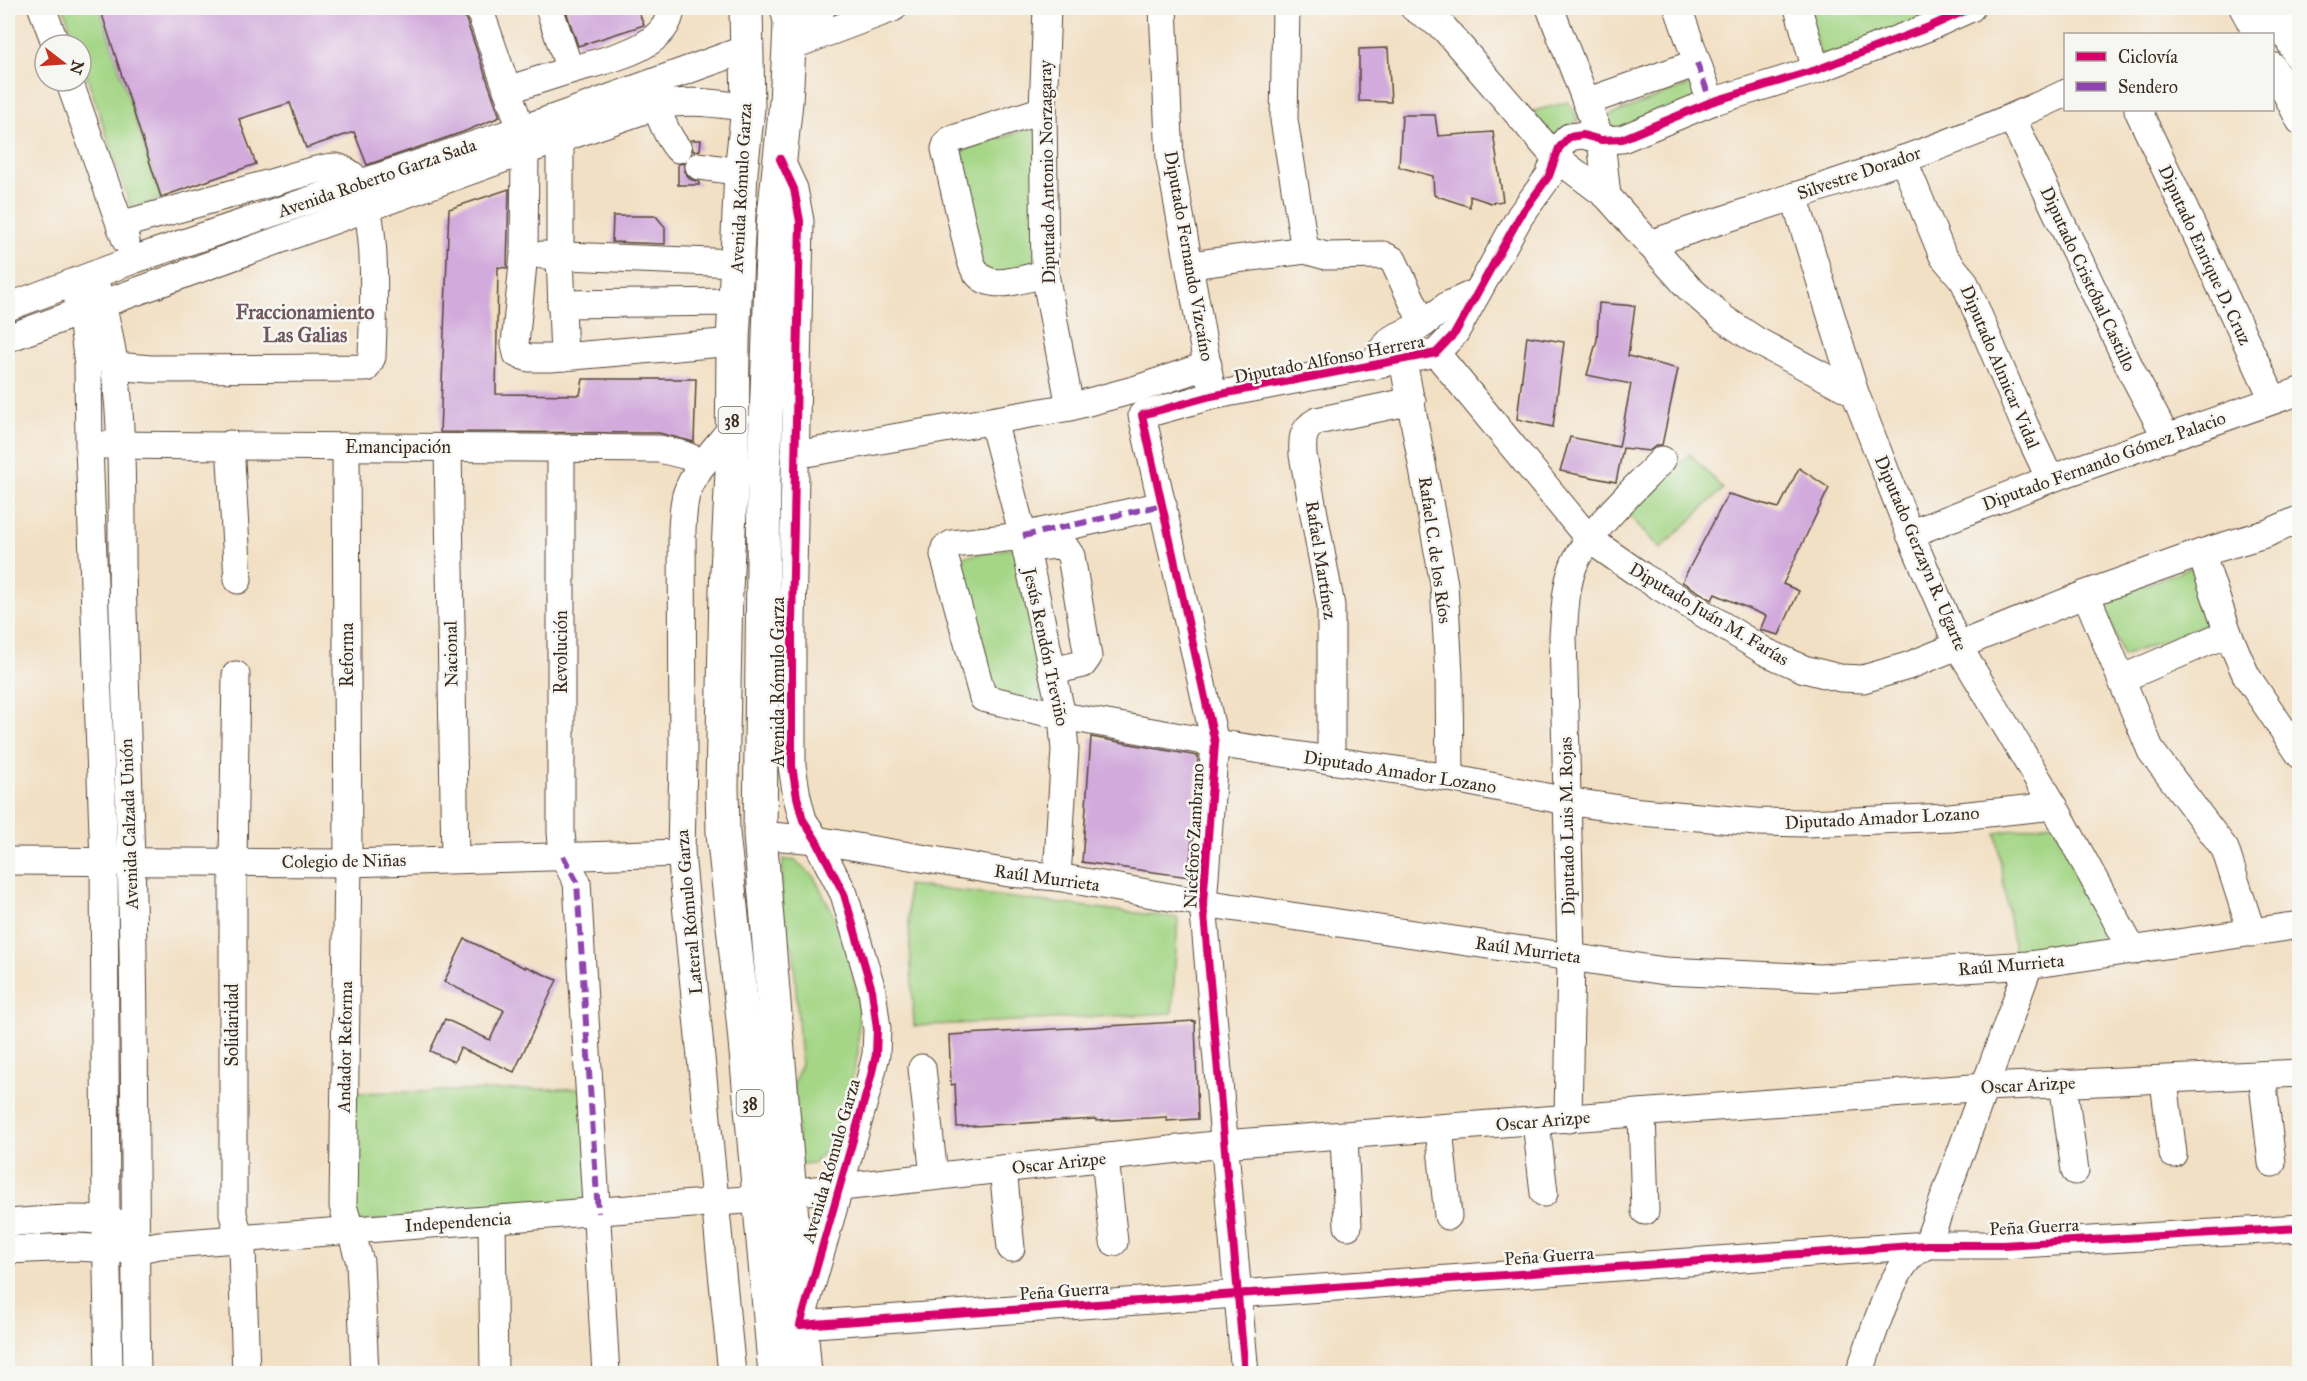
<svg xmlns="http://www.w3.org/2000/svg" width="2307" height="1381" viewBox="0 0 2307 1381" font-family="'IM FELL Great Primer',serif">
  <rect width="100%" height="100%" fill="#f6f6f2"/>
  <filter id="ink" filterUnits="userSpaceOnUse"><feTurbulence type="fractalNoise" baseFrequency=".0167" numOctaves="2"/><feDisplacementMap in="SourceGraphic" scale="12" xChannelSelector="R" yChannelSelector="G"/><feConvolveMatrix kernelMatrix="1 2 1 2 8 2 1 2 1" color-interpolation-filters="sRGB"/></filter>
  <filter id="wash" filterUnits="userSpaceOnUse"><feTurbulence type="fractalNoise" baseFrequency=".008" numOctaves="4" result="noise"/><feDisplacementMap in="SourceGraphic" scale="24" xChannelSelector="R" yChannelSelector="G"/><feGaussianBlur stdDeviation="1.35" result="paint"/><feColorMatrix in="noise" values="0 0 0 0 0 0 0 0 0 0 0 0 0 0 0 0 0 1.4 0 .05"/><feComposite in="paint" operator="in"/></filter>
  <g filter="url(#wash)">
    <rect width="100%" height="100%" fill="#f2e0c5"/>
    <g fill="#a4d686" stroke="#708052" stroke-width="1.5">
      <path d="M64,8H100L161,199L131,208L81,59V45H76Z"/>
      <path d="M1806,8H1915L1922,27L1823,63Z"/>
      <path d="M1699,81L1705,100L1606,135L1600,119Z"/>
      <path d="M1568,102L1579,120L1550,138L1534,111Z"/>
      <path d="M1042,124L1038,265L984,278L961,151Z"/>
      <path d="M1690,454L1723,489L1660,549L1627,513Z"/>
      <path d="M1019,547L1056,706L987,698L954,558Z"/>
      <path d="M2200,564L2221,619L2123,656L2102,601Z"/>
      <path d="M2054,823L2121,940L2014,950L1996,833Z"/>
      <path d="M783,859L796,861L814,877L845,938L859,1002L858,1053L848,1098L830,1146L814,1163L800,1164L793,1085L801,1064L793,947L780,929Z"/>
      <path d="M907,885L1178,918L1172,1013L914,1026Z"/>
      <path d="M598,1088L605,1205L352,1223L351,1093Z"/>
    </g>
    <g id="blocks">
      <g fill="#d2aadc">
        <path d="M100,8H462L500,117L463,132L367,165L354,132L306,148L290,103L239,119L256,164L161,197Z"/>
        <path d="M565,8H637L644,25L578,46Z"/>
        <path d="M1388,48L1391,102L1359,101V49Z"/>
        <path d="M1402,115H1435L1438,136L1493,132L1503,201L1491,203L1470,196V207L1434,195L1433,176L1399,167Z"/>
        <path d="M691,140H701L700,150L693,151Z"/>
        <path d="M684,163L685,172L690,179L699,182V185H678V164Z"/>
        <path d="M509,189L507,268L498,267L496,394L580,395L583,379H696L694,442L659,433L440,432L449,209Z"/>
        <path d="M613,216H656L665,227V244L612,242Z"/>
        <path d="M1599,303L1635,306L1628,356L1678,369L1662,445H1657L1649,451L1623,448L1616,482L1560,471L1570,437L1619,447L1631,384L1587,375L1597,340Z"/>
        <path d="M1527,336L1564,342L1553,427L1517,419Z"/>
        <path d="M1799,468L1829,488L1783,584L1799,591L1779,635L1760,630L1766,616L1715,594L1712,600L1682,582L1728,494L1779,508Z"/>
        <path d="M1091,737L1198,756L1189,877L1082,862Z"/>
        <path d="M465,939L525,968V966L557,980L514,1072L460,1048L454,1062L430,1051L445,1019L490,1040L504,1010L444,982Z"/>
        <path d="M1195,1021L1198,1119L1167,1121V1117L1096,1121V1119L957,1127L955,1084L951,1085L949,1035Z"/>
      </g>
    </g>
  </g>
  <g filter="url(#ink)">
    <use href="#blocks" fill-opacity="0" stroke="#564537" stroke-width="1.5"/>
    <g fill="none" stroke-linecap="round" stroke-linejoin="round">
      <g stroke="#564537" stroke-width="29">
        <g id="minor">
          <path d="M42,8L56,45"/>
          <path d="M479,8L521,129L525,151L524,254L515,344L517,354L529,358H551L733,342"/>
          <path d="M549,8L570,70C604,60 668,50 671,8"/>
          <path d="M1047,8L1043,110L1045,274L1070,407"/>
          <path d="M1163,8L1170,160L1210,381"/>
          <path d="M1286,8L1284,120L1305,250"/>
          <path d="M1414,8L1444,28L1555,157L1607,196L1689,288L1724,319L1757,341L1855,393"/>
          <path d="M1550,8L1601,140L1607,196"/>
          <path d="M1678,8L1711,102"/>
          <path d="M1798,8L1816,70"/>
          <path d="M2243,8L2257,34"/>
          <path d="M2272,8L2300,61"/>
          <path d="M2299,8H2300"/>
          <path d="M790,21L822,8"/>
          <path d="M789,47L893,8"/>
          <path d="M2272,66L2300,121"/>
          <path d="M69,81L126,241"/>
          <path d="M507,90L570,70"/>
          <path d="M652,91C657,110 665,134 678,149"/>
          <path d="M1586,102L1697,63"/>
          <path d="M1043,110L950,140L947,143L945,149L970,258C980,297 1015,280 1045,274"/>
          <path d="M2138,110L2273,399"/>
          <path d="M2012,118L2134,376L2167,439"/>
          <path d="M558,124L560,139V256L564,357"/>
          <path d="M780,159L794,189L800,221L792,623V766L797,797L803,820L816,840L844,894L872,990L877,1029L876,1055L869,1084L800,1325L1927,1245H2003L2300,1228"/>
          <path d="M1903,159L1943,256L1964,281L2025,426L2050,479"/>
          <path d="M699,166L741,172"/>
          <path d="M1794,196L1855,393L1910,534L1958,646L2054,806L2133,951"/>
          <path d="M1649,244C1789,197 1932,156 2066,93"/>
          <path d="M542,255L736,263"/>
          <path d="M1191,265L1305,250L1326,256L1383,255L1393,260L1423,324"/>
          <path d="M93,277C131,381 119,502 123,611C126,694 129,777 131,859C136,1031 134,1202 137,1374"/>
          <path d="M73,284L81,310L88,364L89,446L104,861L106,1220L109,1374"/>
          <path d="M561,304L735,302"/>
          <path d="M8,307L133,260L557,117L746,49"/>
          <path d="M8,338L525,151L656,106C687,99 716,103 748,108"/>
          <path d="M1436,353L1589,539L1642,576L1766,652L1804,669L1840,678L1863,679L1908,666L2086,594L2201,553L2268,533L2300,519"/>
          <path d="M1403,360L1444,584L1449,674L1450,778"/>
          <path d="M115,366L151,369L366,368L372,357C373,315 381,205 352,175C348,172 341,168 336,167C323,166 287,178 274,182C223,196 171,211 120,225"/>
          <path d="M1374,366L1380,352L1392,339L1423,324L1448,305L1475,293"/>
          <path d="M993,421L1023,536L1062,716L1065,750L1057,877"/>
          <path d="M732,428C716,448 694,470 686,495C683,506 683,518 682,529L683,756L681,853L732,1374"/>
          <path d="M230,444L238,580"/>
          <path d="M102,445L659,449L684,455L704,463"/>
          <path d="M346,448L348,863L343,1206L360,1262L365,1374"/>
          <path d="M448,448L455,859"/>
          <path d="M561,448V832L563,856L577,882L606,1374"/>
          <path d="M795,455L1070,407L1137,389L1208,365"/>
          <path d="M1163,505L1023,536L952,544L945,548L944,555L983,698L1062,716L1215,743L1450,778L1566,801L1641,812L1756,822L1806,823L1950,817L2054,806"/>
          <path d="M1910,534L2050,479L2300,391"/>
          <path d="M1028,548L1056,545L1065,547L1071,556L1088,657L1083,664L1052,671"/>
          <path d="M2201,553L2228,633L2246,675L2300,755"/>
          <path d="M2086,594L2151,751L2225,849L2252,933"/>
          <path d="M236,675L233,862V1214L242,1248L246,1374"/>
          <path d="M2121,679L2228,633"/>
          <path d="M1331,760V606L1303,455C1302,440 1302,429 1317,421L1412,401"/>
          <path d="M760,835L816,840L1009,873L1057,877L1203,903L1665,971L1820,978L2029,965L2300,925"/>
          <path d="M8,861L348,863L681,853"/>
          <path d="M922,1068L934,1176"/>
          <path d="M2262,1075L2272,1163"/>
          <path d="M2164,1081L2173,1154"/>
          <path d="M2063,1083L2075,1171"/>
          <path d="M1642,1113L1645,1211"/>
          <path d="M1568,1119L1571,956L1563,636C1565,613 1565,589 1573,567C1585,534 1636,488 1662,460"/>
          <path d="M1536,1122L1544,1193"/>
          <path d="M1439,1129L1448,1216"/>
          <path d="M1344,1136L1348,1226"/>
          <path d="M1105,1158L1114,1242"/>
          <path d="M1003,1169L1011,1248"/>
          <path d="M789,1193L1223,1144L1985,1087L2300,1073"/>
          <path d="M492,1220L494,1374"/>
          <path d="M8,1223C46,1220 85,1215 123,1224"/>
          <path d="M8,1250L74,1247L135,1250L159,1245L758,1199"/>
          <path d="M1245,1374L1203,903L1215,743L1142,415L1211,396L1436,353L1455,333L1520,216L1549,176L1559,148L1569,137L1583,135L1601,140L1622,139L1711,102L1816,70L1929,27L1971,8"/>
          <path d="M1859,1374C1871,1342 1888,1278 1912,1255C1916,1251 1922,1248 1927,1245L2029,965"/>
        </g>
      </g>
      <g stroke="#564537" stroke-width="35">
        <g id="major">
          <path d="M746,8L748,108L741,172L733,342L732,472L726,590L722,785L723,833L743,1019L775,1374"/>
          <path d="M787,8L790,21L789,47L786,102L773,225L764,475L760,835L805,1374"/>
        </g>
      </g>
      <use href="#minor" stroke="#fff" stroke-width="27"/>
      <use href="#major" stroke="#fff" stroke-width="33"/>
      <g stroke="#8e44ad" stroke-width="6" stroke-dasharray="12 6" stroke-linecap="butt">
        <path d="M1697,63L1711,102"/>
        <path d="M1023,536L1163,505"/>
        <path d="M563,856L577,882L598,1213"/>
      </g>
      <g stroke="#f6f6f2" stroke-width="11">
        <g id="cycleway">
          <path d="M780,159L794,189L800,221L792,623V766L797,797L803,820L816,840L844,894L872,990L877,1029L876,1055L869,1084L800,1325L1927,1245H2003L2300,1228"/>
          <path d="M1245,1374L1203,903L1215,743L1142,415L1211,396L1436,353L1455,333L1520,216L1549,176L1559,148L1569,137L1583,135L1601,140L1622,139L1711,102L1816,70L1929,27L1971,8"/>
        </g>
      </g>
      <use href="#cycleway" stroke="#d6006c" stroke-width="8"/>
    </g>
  </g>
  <g text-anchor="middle" stroke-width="5" stroke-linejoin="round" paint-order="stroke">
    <g fill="#f6f6f2" stroke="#73675e" stroke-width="1.5">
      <rect x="718.5" y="407" width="27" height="26" rx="4.5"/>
      <rect x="736.5" y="1090" width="27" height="26" rx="4.5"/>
    </g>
    <g font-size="16" font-weight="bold" fill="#3b2a1e">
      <text x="732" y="426">38</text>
      <text x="750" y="1109">38</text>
    </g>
    <g font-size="18" fill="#3b2a1e" stroke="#f6f6f2">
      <text transform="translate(1047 172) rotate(-91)" y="6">Diputado Antonio Norzagaray</text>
      <text transform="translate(1859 173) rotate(-19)" y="6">Silvestre Dorador</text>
      <text transform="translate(377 178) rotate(-19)" y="6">Avenida Roberto Garza Sada</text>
      <text transform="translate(741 188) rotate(-87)" y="6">Avenida Rómulo Garza</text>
      <text transform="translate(2205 255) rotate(65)" y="6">Diputado Enrique D. Cruz</text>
      <text transform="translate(1189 256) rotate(80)" y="6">Diputado Fernando Vizcaíno</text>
      <text transform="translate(2088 279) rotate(65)" y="6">Diputado Cristóbal Castillo</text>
      <text transform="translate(1329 359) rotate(-11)" y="6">Diputado Alfonso Herrera</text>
      <text transform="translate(2000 367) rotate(67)" y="6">Diputado Almicar Vidal</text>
      <text x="398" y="453">Emancipación</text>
      <text transform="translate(2104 461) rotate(-20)" y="6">Diputado Fernando Gómez Palacio</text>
      <text transform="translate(1435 550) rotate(82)" y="6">Rafael C. de los Ríos</text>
      <text transform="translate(1921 553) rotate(67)" y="6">Diputado Gerzayn R. Ugarte</text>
      <text transform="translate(1321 560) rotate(81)" y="6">Rafael Martínez</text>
      <text transform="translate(1709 614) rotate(31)" y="6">Diputado Juán M. Farías</text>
      <text transform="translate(1046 647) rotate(78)" y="6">Jesús Rendón Treviño</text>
      <text transform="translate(561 652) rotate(-90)" y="6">Revolución</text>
      <text transform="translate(451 654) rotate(-91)" y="6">Nacional</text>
      <text transform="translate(347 655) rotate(-90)" y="6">Reforma</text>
      <text transform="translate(778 682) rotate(-90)" y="6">Avenida Rómulo Garza</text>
      <text transform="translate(1400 772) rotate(9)" y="6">Diputado Amador Lozano</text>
      <text transform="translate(1882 818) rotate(-3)" y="6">Diputado Amador Lozano</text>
      <text transform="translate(129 824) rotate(-92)" y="6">Avenida Calzada Unión</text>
      <text transform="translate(1567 826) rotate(-91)" y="6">Diputado Luis M. Rojas</text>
      <text transform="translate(1194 836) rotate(-87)" y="6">Nicéforo Zambrano</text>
      <text transform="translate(344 861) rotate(-1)" y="6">Colegio de Niñas</text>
      <text transform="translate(1047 878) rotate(8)" y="6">Raúl Murrieta</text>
      <text transform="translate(689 912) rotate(-95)" y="6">Lateral Rómulo Garza</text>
      <text transform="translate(1528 950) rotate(8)" y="6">Raúl Murrieta</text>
      <text transform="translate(2011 965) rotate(-5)" y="6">Raúl Murrieta</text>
      <text transform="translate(232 1025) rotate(-90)" y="6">Solidaridad</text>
      <text transform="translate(345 1047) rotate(-89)" y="6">Andador Reforma</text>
      <text transform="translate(2028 1085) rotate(-3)" y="6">Oscar Arizpe</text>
      <text transform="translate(1543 1121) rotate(-5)" y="6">Oscar Arizpe</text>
      <text transform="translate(831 1161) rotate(-74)" y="6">Avenida Rómulo Garza</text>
      <text transform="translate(1059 1163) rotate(-6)" y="6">Oscar Arizpe</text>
      <text transform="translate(458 1222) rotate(-4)" y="6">Independencia</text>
      <text transform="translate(2034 1227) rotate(-3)" y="6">Peña Guerra</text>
      <text transform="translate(1549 1256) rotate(-4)" y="6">Peña Guerra</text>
      <text transform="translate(1064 1291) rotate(-4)" y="6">Peña Guerra</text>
    </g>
    <g font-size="20" font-weight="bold" fill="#705760" stroke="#f6f6f2">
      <text x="305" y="319">Fraccionamiento<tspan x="305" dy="23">Las Galias</tspan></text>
    </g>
  </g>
  <rect width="2307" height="1381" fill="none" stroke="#f6f6f2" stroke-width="30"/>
  <rect x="2064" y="33" width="210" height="78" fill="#f6f6f2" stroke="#aba49d" stroke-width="1.5"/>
  <rect x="2076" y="52" width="30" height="9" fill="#d6006c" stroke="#aba49d" stroke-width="1.5"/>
  <text x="2118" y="63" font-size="18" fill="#3b2a1e">Ciclovía</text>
  <rect x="2076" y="82" width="30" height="9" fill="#8e44ad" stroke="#aba49d" stroke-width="1.5"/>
  <text x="2118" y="93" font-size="18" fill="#3b2a1e">Sendero</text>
  <g transform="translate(63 63) rotate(107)"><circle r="28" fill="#f6f6f2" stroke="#aba49d" stroke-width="1.5"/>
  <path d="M0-4.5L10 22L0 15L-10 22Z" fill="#c8321e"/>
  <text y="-9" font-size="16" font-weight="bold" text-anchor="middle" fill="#3b2a1e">N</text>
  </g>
</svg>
